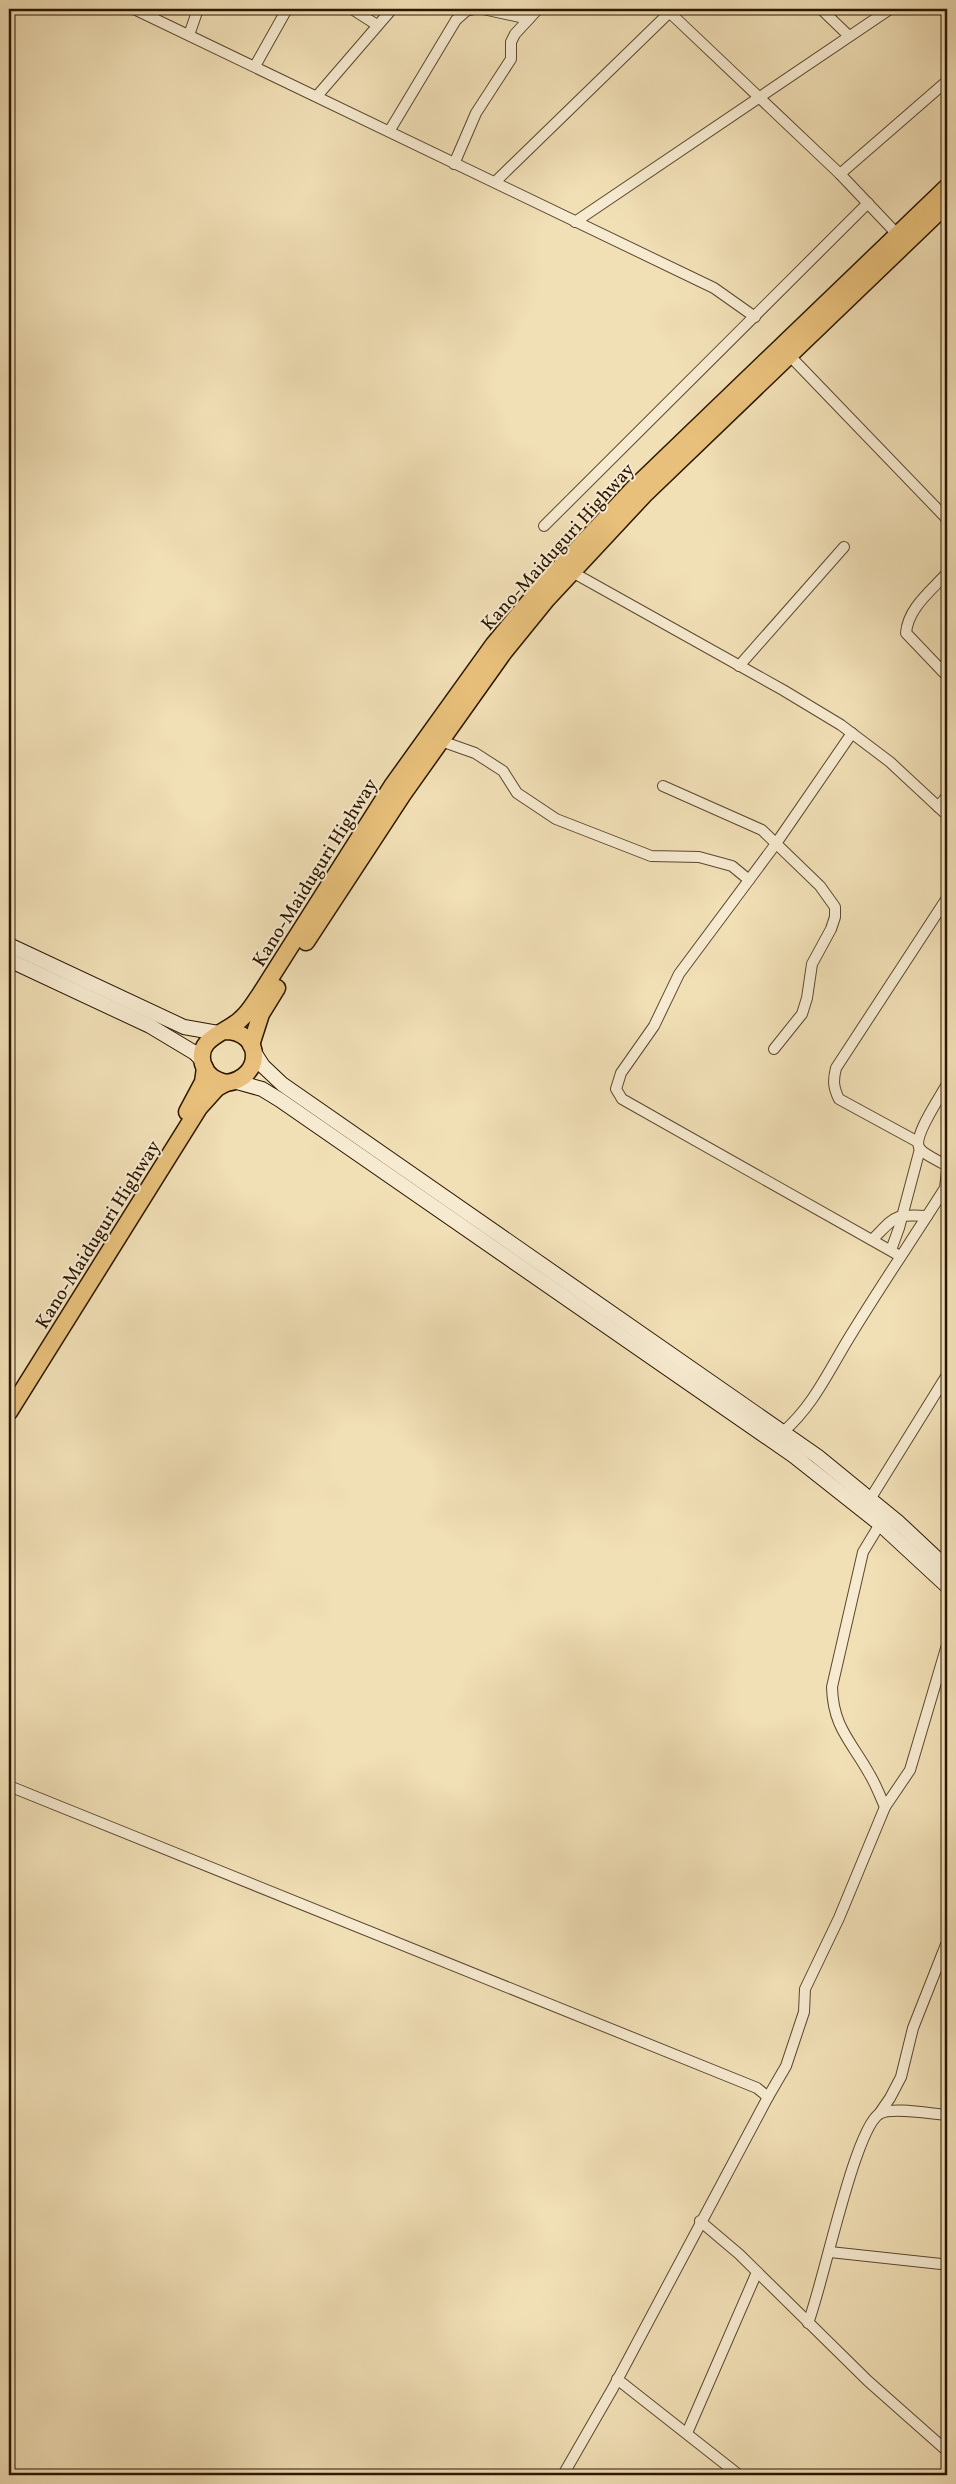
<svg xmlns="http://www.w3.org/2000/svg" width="956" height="2484" viewBox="0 0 956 2484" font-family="Vollkorn,serif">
  <rect width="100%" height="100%" fill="#f1dfb6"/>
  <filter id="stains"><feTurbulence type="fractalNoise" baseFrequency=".004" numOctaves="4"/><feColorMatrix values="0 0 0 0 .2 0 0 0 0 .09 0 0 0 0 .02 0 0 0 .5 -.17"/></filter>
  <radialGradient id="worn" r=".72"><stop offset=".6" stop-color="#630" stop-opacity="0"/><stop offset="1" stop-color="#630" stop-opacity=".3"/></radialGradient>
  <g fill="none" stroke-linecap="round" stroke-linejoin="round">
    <g stroke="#5c482e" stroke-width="12">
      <g id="minor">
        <path d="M134,9L714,288L755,317"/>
        <path d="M352,9L377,25"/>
        <path d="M483,9L529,19"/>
        <path d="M666,9L840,174L897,234"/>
        <path d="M821,9L849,36"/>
        <path d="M944,9L947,14"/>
        <path d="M189,35L198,9"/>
        <path d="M255,66L287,9"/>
        <path d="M317,96L392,9"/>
        <path d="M390,130L456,20L466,11L474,9"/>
        <path d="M454,164L476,113L511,59V42L515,34L538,9"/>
        <path d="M840,174L947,81"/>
        <path d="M495,182L673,9"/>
        <path d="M575,222L890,9"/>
        <path d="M789,355L947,519"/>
        <path d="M544,526L868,203"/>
        <path d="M572,572L783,690L841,725L890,762L947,815"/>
        <path d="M947,573C931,591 908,608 906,633L947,676"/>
        <path d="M739,666L844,547"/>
        <path d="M852,733L775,845L679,974L654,1026L621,1073L616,1089L622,1099L900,1256"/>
        <path d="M441,741L475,753L503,771L517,793L556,819L651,856L699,857L732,866L749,880"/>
        <path d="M663,786L762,830L820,886L835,907V917L831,929L812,964L807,998L802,1014L774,1049"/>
        <path d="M938,807L947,796"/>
        <path d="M947,1084C941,1096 911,1138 920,1149C926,1156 940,1161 947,1166"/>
        <path d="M918,1142L839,1099C833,1087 833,1080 836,1068L947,898"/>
        <path d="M872,1240C896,1216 893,1214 927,1216"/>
        <path d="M891,1250L899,1228L920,1149"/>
        <path d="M783,1432C815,1404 830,1368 852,1333C882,1284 914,1237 945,1188L947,1171"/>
        <path d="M867,1504L947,1375"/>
        <path d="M880,1524L863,1552L832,1687C833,1728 852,1742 870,1775C876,1785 880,1796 885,1807"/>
        <path d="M9,1786L757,2088L768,2097L613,2388L563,2475"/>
        <path d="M768,2097L786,2066L804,2012L805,1989L839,1918L885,1807L910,1770L947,1645"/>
        <path d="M879,2114L890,2098L901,2077L913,2028L947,1942"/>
        <path d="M700,2221L739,2254L868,2381L947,2451"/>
        <path d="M830,2252L941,2264"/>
        <path d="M808,2323C823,2285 854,2131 879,2114C891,2106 932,2114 947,2115"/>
        <path d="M617,2379L739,2475"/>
        <path d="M687,2433L757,2272"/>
      </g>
    </g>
    <g stroke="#2b1601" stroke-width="16">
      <g id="secondary">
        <path d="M9,945L184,1027L218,1033"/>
        <path d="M9,960L150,1026L195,1053L202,1060"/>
        <path d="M254,1052L263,1066L282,1084L817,1456L899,1523L947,1568"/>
        <path d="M237,1082L262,1089L280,1100L794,1456L880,1524L947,1586"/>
      </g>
    </g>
    <g stroke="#2b1601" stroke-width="19">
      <g id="trunk">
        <path d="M306,942L403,794L504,652L547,599L644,495L947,204"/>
        <path d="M225,1031C263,1031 264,1078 226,1083C215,1080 207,1076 203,1064C195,1037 228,1033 242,1018C249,1012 254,1003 259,996L392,786L494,644L538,591L635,487L947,187"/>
        <path d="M251,1045L261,1014L277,988"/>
        <path d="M187,1112L203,1082L205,1068"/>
        <path d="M9,1412L199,1108L217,1088L226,1083"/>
      </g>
    </g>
    <use href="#minor" stroke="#f6ead0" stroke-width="10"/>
    <use href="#secondary" stroke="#f6ead0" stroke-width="14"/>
    <use href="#trunk" stroke="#e8c07b" stroke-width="16"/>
  </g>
  <g text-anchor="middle" stroke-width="4" stroke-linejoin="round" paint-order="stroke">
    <g font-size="19" fill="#2b1601" stroke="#f6ead0">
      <text transform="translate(557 546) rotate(-48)" y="7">Kano-Maiduguri Highway</text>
      <text transform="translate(314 872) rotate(-58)" y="7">Kano-Maiduguri Highway</text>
      <text transform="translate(97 1234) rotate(-58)" y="7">Kano-Maiduguri Highway</text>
    </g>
  </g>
  <rect width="956" height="2484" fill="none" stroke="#f1dfb6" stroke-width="30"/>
  <rect x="10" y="10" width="936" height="2464" fill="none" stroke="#2b1601" stroke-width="2.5"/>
  <rect x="15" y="15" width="926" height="2454" fill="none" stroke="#2b1601"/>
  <rect width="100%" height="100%" filter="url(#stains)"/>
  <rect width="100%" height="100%" fill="url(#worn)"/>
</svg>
